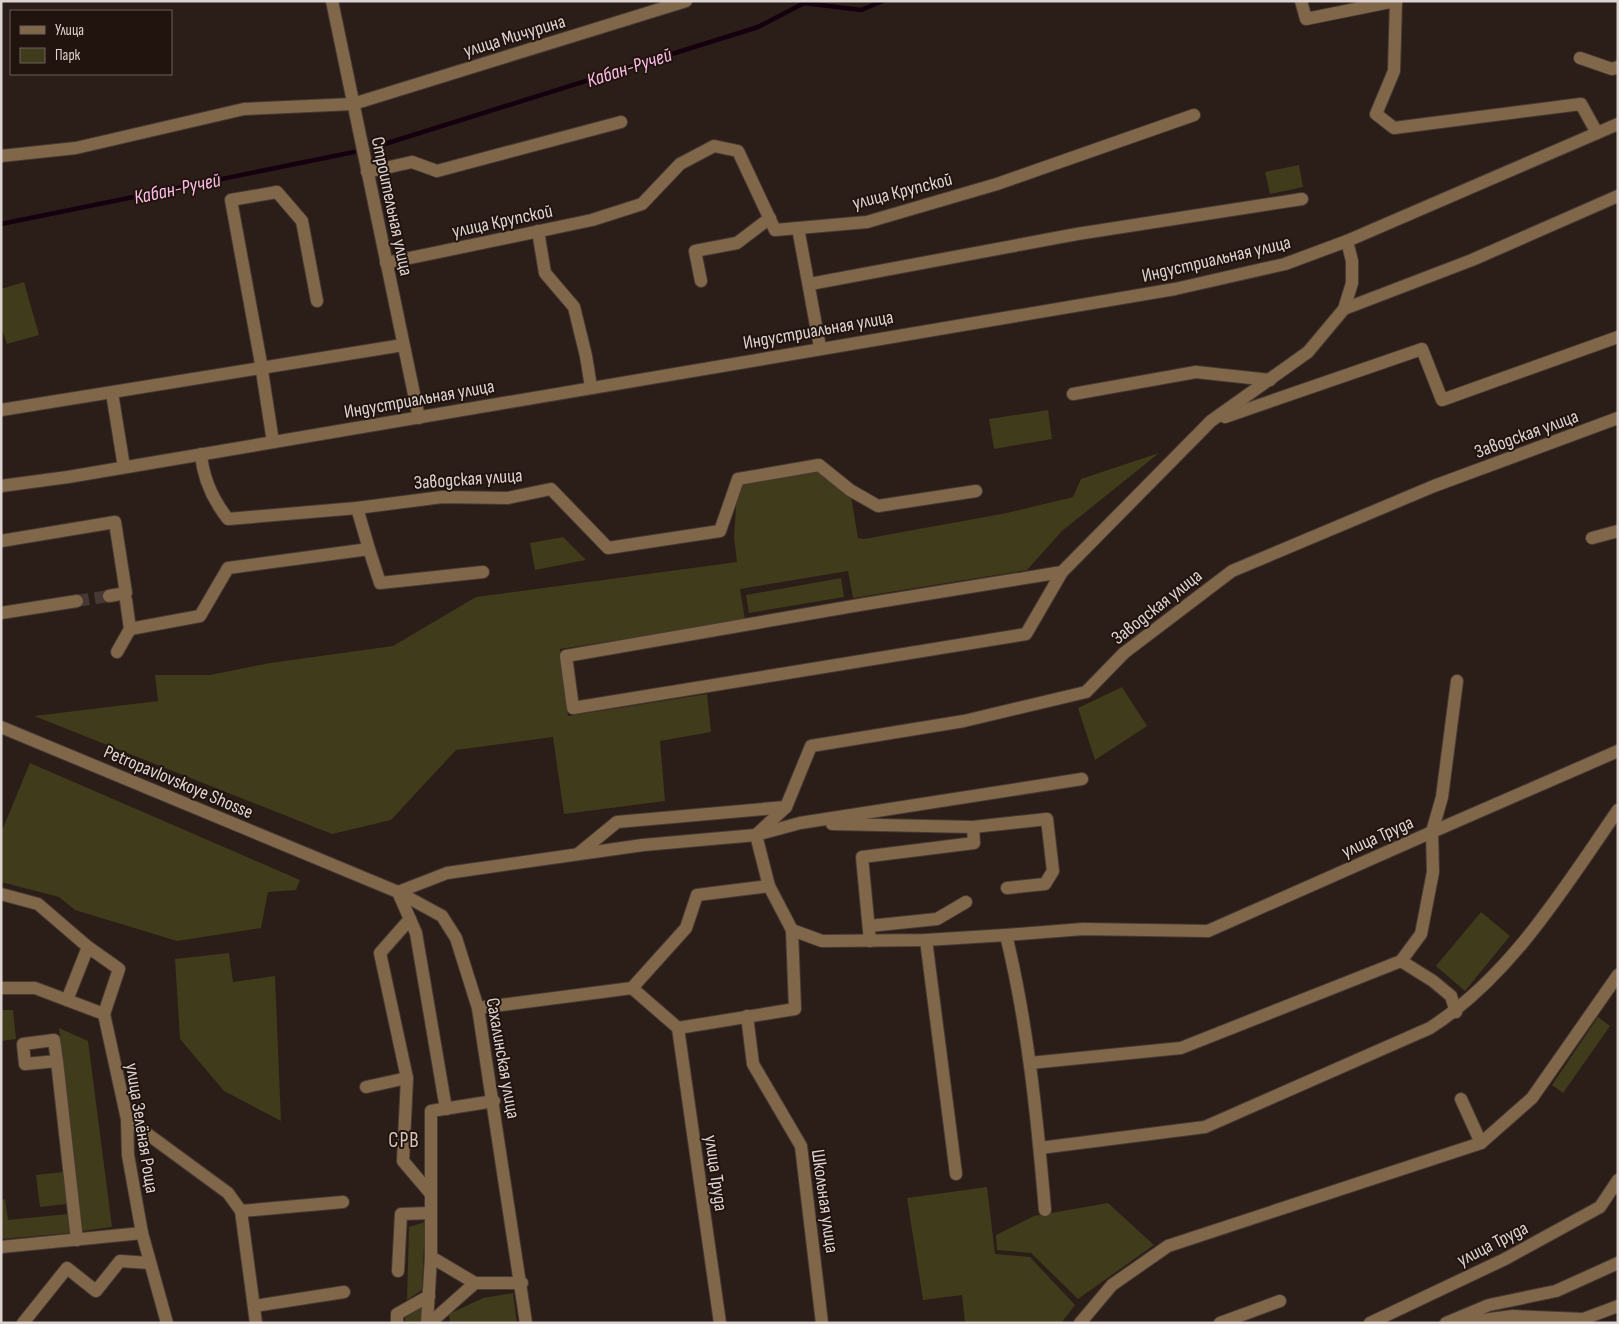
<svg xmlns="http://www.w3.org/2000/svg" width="1619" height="1324" viewBox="0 0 1619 1324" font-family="'Sofia Sans Condensed',sans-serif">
  <rect width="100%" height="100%" fill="#2b1d18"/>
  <g fill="#403b1a">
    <path d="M1299,165L1303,187L1270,194L1265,172Z"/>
    <path d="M24,282L39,335L7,344L1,326V289Z"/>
    <path d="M1048,410L1052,439L994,449L989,419Z"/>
    <path d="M1159,453L1062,531L1027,570L853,598L848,571L740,589L745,620L560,649L568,716L707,694L711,732L660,741L665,801L564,814L553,737L456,750L391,820L332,834L34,716L158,701L155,675H210L270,663L393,646L476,597L737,562L734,537L738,479L819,465L850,490L858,538L864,539L1007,513L1073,497L1081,479Z"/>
    <path d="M563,537L586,560L535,570L530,543Z"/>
    <path d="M841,578L844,597L749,613L746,595Z"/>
    <path d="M1122,687L1147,726L1095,760L1078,708Z"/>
    <path d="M30,763L300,880L296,890L268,892L261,928L177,941L75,910L59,897L1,882V833Z"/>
    <path d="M1481,912L1510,936L1465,991L1436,966Z"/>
    <path d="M229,953L233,982L275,976L281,1121L224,1091L180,1039L175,959Z"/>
    <path d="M1,1010H13L16,1039L1,1041Z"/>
    <path d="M1598,1017L1610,1026L1563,1093L1552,1085Z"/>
    <path d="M59,1028L88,1041L112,1227L82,1231Z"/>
    <path d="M63,1172L67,1204L40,1207L36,1175Z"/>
    <path d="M987,1187L995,1254L1030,1257L1075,1305L1061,1323H965L962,1295L923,1300L907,1198Z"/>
    <path d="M5,1199L8,1220L68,1214L70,1233L1,1239V1200Z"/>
    <path d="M1108,1203L1154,1245L1078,1299L1031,1253L997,1250L996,1235L1034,1216Z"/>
    <path d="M425,1222L422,1290L407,1300L409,1227Z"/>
    <path d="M513,1293L517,1323H450L449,1314L483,1298Z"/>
    <path d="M422,1306L421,1323H405V1318Z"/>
  </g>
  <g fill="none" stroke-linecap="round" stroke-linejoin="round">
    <g stroke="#15000f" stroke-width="4.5">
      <path d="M375,147L758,27L804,3L861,10L883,1"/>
      <path d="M1,224L354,152"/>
    </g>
    <path stroke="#463834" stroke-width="12" stroke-dasharray="12 6" stroke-linecap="butt" d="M77,601L109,596"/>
    <g stroke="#473a35" stroke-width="14">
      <g id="minor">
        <path d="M332,1L419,418"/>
        <path d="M1301,1L1306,19L1395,1"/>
        <path d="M1396,1L1394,71L1376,114L1394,128L1581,104L1597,133"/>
        <path d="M1580,58L1612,69L1618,67"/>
        <path d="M1,156L76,148L244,109L353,104L686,1"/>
        <path d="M367,172L412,162L437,171L621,122"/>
        <path d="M798,228L820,347"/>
        <path d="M538,231L545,273L574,307L586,356L591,387"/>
        <path d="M386,263L592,220L642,204L680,164L714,146L738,151L775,230L867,222L997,184L1194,115"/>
        <path d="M701,281L695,251L737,243L770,218"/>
        <path d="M810,284L1077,234L1302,199"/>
        <path d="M1344,309L1472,260L1618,196"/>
        <path d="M112,393L124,467"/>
        <path d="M1073,394L1196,372L1270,380"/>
        <path d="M1,410L403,345"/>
        <path d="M1225,417L1422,349L1442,400L1618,337"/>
        <path d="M273,442L260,358L231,200L277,192L302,221L317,301"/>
        <path d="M201,454C203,478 213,500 228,519L357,508L442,497L508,498L551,489L608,548L720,531L738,479L819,465L850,490L878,506L976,491"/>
        <path d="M1,486L68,477L1175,289L1285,264L1347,241L1618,124"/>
        <path d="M1592,538L1618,531"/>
        <path d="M1,541L115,522L126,593L109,596"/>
        <path d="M369,549L380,583L483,572"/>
        <path d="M1062,572L865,604L566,656L573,708L1026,634L1062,572L1211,421L1308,352L1344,309L1352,283V261L1347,241"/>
        <path d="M1,613L77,601"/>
        <path d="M130,629L200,616L228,568L369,549L357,508"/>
        <path d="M117,652L130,629L126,600"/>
        <path d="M1,727L398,892L442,916L456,938L478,1008L526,1323"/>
        <path d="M832,824L973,827L1047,819L1053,871L1045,884L1007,888"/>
        <path d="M1432,832L1618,751"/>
        <path d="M1432,832L1442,797L1457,681"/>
        <path d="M756,835L786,807L811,746L964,721L1086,692L1124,653L1232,571L1434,486L1618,418"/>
        <path d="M756,835L769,886L792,930L822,941L926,940L1006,935C1028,1025 1037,1117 1045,1210"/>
        <path d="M578,854L617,822L786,807"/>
        <path d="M398,892L447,873L643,845L756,835L800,823L1082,779"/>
        <path d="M398,892L416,933L446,1109"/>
        <path d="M1,894L38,904L88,947L119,969L104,1014"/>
        <path d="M869,926L937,919L966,902"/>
        <path d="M1006,935L1083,929L1208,931L1432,832L1433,872L1421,934L1401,961L1181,1048L1030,1063"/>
        <path d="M926,940L956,1174"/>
        <path d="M870,941L862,857L974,843L973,827"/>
        <path d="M1401,961L1433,981L1451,996L1456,1012"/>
        <path d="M1,988H35L104,1014L127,1119L128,1155L142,1233L167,1323"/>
        <path d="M632,988L678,1028"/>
        <path d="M67,1000L88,947"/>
        <path d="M478,1008L632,988L686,928L697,895L769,886"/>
        <path d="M747,1016L753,1064L801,1146L822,1323"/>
        <path d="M678,1028L720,1323"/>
        <path d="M678,1028L795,1009L792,930"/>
        <path d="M57,1061L25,1064L23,1044L54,1040L57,1061L77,1240"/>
        <path d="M407,1078L380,953L410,919"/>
        <path d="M366,1087L407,1078L403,1161L431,1194"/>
        <path d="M127,1119L228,1193L241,1211L256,1323"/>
        <path d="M1481,1143L1532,1098L1618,975"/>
        <path d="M1040,1148L1205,1127L1430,1028C1511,976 1564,888 1618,810"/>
        <path d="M241,1211L343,1202"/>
        <path d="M1,1247L142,1233"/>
        <path d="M431,1257L475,1283H522"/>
        <path d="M398,1271L401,1214L431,1213"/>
        <path d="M254,1306L344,1292"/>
        <path d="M1533,1317L1583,1319L1618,1306"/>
        <path d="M23,1323L67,1268L96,1291L120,1261L150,1263"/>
        <path d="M397,1323V1314L429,1296"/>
        <path d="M427,1323L431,1257V1111L494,1101"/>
        <path d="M430,1323L475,1283"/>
        <path d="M1080,1323L1112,1285L1168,1246L1481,1143L1461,1099"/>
        <path d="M1220,1323L1280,1301"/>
        <path d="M1370,1323L1505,1259L1600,1207L1618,1180"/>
        <path d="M1446,1323L1489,1305L1556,1291L1618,1263"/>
        <path d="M1460,1323L1513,1316L1533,1317L1530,1323"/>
      </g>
    </g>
    <use href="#minor" stroke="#816749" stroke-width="12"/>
  </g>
  <g text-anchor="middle" stroke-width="4" stroke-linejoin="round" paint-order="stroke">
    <g font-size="19" fill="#ddd3d0" stroke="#21140f">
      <text transform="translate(514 35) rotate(-17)" y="7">улица Мичурина</text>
      <text transform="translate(902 190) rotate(-14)" y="7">улица Крупской</text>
      <text transform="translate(393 206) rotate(78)" y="7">Строительная улица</text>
      <text transform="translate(502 220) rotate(-12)" y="7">улица Крупской</text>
      <text transform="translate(1216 258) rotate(-13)" y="7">Индустриальная улица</text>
      <text transform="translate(818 329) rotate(-10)" y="7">Индустриальная улица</text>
      <text transform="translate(419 398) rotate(-10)" y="7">Индустриальная улица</text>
      <text transform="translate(1526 433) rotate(-20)" y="7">Заводская улица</text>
      <text transform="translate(468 478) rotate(-4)" y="7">Заводская улица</text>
      <text transform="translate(1156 606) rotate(-38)" y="7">Заводская улица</text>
      <text transform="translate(179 781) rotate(23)" y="7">Petropavlovskoye Shosse</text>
      <text transform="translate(1377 836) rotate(-24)" y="7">улица Труда</text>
      <text transform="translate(504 1058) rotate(80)" y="7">Сахалинская улица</text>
      <text transform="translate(143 1128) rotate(81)" y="7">улица Зелёная Роща</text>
      <text transform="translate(717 1173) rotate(82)" y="7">улица Труда</text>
      <text transform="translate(826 1201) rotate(82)" y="7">Школьная улица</text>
      <text transform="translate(1492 1243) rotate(-27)" y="7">улица Труда</text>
    </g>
    <g font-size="20" font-style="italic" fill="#fdbce7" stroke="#21140f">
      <text transform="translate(629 67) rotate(-18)" y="7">Кабан-Ручей</text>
      <text transform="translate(177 188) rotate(-12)" y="7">Кабан-Ручей</text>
    </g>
    <g font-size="21" letter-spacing="1" fill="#d8c4bd" stroke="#21140f">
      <text x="404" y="1147">СРВ</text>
    </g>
  </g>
  <rect width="1619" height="1324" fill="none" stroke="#ddd3d0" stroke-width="5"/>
  <rect x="10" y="10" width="162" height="65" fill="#21140f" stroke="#6c605c"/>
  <rect x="20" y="26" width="25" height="8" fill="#816749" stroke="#6c605c"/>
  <text x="55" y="35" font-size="15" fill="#ddd3d0">Улица</text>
  <rect x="20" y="48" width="25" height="15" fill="#403b1a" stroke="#6c605c"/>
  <text x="55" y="60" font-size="15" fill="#ddd3d0">Парк</text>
</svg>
